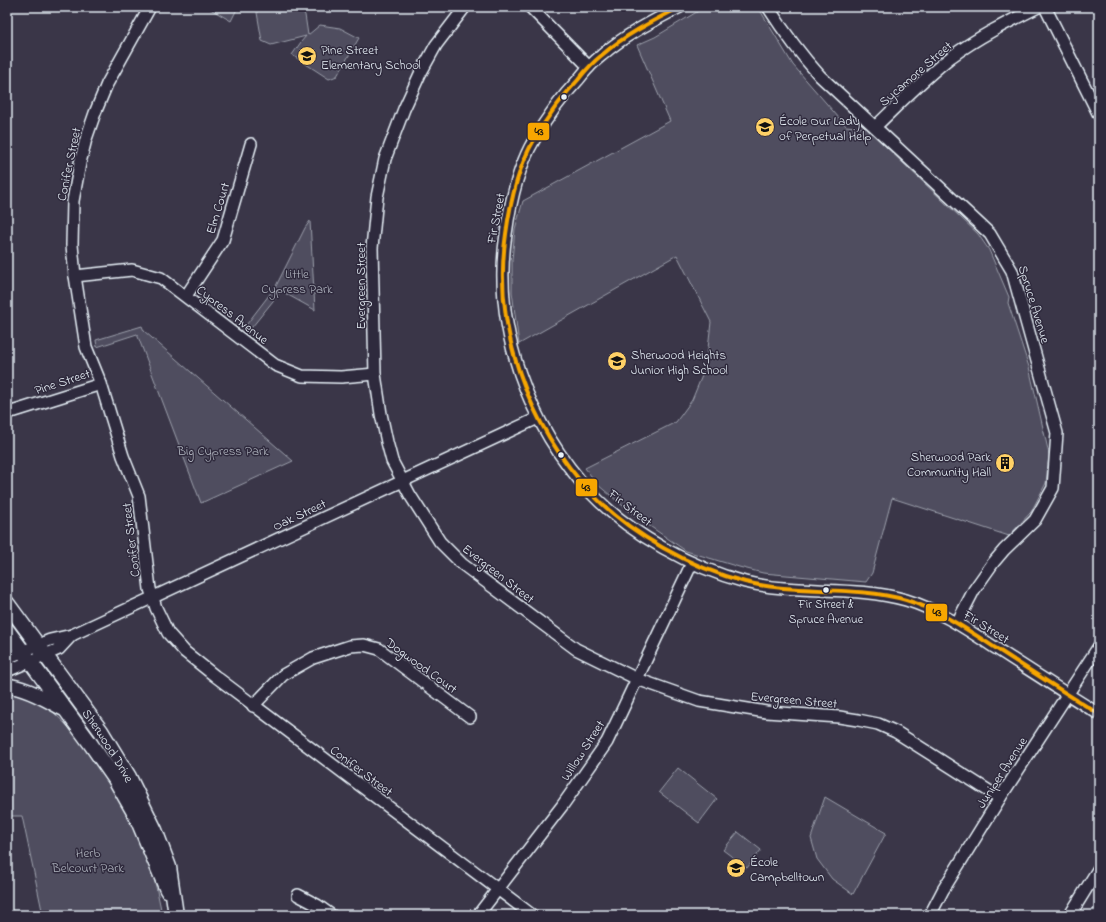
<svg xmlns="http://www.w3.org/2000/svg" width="1106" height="922" viewBox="0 0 1106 922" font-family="'Indie Flower',sans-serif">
  <rect width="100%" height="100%" fill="#3a3648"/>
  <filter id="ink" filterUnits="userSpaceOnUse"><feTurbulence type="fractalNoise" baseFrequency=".025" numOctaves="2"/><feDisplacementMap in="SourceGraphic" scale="8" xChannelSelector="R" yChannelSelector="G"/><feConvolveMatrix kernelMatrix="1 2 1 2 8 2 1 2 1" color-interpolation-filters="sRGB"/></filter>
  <g filter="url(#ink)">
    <g fill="#504e5f" stroke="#9ca0ac">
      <path d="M207,7H238L231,21Z"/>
      <path d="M256,7H299L305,15L308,35L320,25L340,28L359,38L337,76L329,79L292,55L301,42L306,36L271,45L262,41Z"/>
      <path d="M705,7H758L793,65L846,126L866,128L978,234L989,250L1009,297L1008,303L1029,367L1049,454L1046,483L1031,512L1009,536L892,498L872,573L866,582L763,573L739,567L686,551L635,516L598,485L585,468L676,422L692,400L706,366L711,322L677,255L519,344L512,292V260L515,229L523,201L670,121L637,45L655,37Z"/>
      <path d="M310,221L315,310L281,291L248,332L243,329L276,286L305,228Z"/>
      <path d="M142,326L144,331L293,461L201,503L137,334L97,347L96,340Z"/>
      <path d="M7,694C14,694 22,694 28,695C39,698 48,707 55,714C99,753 138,823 154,879C157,891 160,903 162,915H43L22,816H7Z"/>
      <path d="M678,768L717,799L699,823L659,792Z"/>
      <path d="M825,797L886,833L853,894L832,879L817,859L811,838Z"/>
      <path d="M738,832L761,850L747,868L723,850Z"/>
    </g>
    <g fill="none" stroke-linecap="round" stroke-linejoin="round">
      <g stroke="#e8f1f8" stroke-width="14">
        <g id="minor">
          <path d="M150,7L107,84L95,113L86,139L80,163L73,201L72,245L75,276L86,347L101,384L123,456L139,496L150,589L156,608L168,633L185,652L215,676L532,915"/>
          <path d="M465,7L436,45L420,74L404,109L385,159L377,197L372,248L375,374L381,414L387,442L392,461L410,495L440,542L462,564L576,649L637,679L699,701L766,712L839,717L858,720L878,724L896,732L1000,798"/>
          <path d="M530,7L589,67"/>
          <path d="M680,7C653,21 625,35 602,55C593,62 585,71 578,80C561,98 546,119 534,140C518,167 510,204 506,234C492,327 528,426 592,494C630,534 692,568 745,582C798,595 853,585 906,600C939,610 968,630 997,649C1031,671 1065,693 1099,714"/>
          <path d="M768,7C784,32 800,54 820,76L990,234L1012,271L1057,433L1053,488L1035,520L1004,550L993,563L974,590L957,623"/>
          <path d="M1045,7L1099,115"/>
          <path d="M875,127C900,103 924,78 951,57C978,37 1008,22 1038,7"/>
          <path d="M75,276L132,270L161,278L275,365L302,376L341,377L375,374"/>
          <path d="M186,296L223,240L251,144"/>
          <path d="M7,412L15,411L101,384"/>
          <path d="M7,658L50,640L72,635L538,418"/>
          <path d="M7,671L59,649L72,635"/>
          <path d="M253,706L283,675L313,658L350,646L364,645L379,649L470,717"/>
          <path d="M298,895L317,905L331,915"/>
          <path d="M478,915L562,806L607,742L692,563"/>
          <path d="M930,915L943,890L1000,798L1099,646"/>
          <path d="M1070,915L1099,868"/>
        </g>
      </g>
      <g stroke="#e8f1f8" stroke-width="17">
        <g id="major">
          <path id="s1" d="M7,603L101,731L129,777L155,830L169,867L176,915"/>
          <path d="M7,630L90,743L115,779L136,816L167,890"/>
          <path d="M7,686C23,686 48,700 62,708"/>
        </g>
      </g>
      <use href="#minor" stroke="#2f2a3d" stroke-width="11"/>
      <use href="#major" stroke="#2f2a3d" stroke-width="14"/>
      <g stroke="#2f2a3d" stroke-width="7">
        <path id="bus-1" d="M680,7C653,21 625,35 602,55C593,62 585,71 578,80C561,98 546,119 534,140C518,167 510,204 506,234C492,327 528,426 592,494C630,534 692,568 745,582C798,595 853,585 906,600C939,610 968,630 997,649C1031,671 1065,693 1099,714"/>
      </g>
      <use href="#bus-1" stroke="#f7a600" stroke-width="4"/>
    </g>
  </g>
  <defs>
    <g id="school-disc" transform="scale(1)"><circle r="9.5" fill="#ffd166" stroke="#2f2a3d"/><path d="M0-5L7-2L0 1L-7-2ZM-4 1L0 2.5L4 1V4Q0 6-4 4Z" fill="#111"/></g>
    <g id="building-disc" transform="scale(1)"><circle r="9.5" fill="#ffd166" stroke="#2f2a3d"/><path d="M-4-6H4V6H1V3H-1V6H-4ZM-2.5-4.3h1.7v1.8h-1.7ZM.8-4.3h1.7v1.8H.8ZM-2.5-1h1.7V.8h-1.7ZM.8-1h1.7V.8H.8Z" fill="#111"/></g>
  </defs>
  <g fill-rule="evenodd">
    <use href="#school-disc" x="307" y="56"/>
    <use href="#school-disc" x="765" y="127"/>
    <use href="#school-disc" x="617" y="361"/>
    <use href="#building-disc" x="1005" y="463"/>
    <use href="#school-disc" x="736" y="868"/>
  </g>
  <g fill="#e8f1f8" stroke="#2f2a3d" stroke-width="1.5">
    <circle cx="564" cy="97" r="3.5"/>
    <circle cx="561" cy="455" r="3.5"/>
    <circle cx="826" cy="590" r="3.5"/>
  </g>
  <g text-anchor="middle" stroke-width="3" stroke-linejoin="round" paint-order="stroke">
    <g font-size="12" fill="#e8f1f8" stroke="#2f2a3d">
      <text x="826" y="608">Fir Street &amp;<tspan x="826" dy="15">Spruce Avenue</tspan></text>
    </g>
    <g font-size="13" fill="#e8f1f8" stroke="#2f2a3d" text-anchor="start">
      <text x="321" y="54">Pine Street<tspan x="321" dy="15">Elementary School</tspan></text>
      <text x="779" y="125">École Our Lady<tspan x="779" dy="15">of Perpetual Help</tspan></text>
      <text x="631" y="359">Sherwood Heights<tspan x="631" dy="15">Junior High School</tspan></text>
      <text x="991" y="461" text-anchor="end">Sherwood Park<tspan x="991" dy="15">Community Hall</tspan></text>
      <text x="750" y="866">École<tspan x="750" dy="15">Campbelltown</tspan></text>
    </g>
    <g font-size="13" fill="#e8f1f8" stroke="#2f2a3d">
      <text transform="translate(915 73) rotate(-41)" y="5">Sycamore Street</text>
      <text transform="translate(68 164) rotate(-78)" y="5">Conifer Street</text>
      <text transform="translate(217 208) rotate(-73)" y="5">Elm Court</text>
      <text transform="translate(495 218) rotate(-79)" y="5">Fir Street</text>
      <text transform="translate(360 286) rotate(-90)" y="5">Evergreen Street</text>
      <text transform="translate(1035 304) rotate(73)" y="5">Spruce Avenue</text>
      <text transform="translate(233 314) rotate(38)" y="5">Cypress Avenue</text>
      <text transform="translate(62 381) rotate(-18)" y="5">Pine Street</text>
      <text transform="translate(631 507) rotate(38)" y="5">Fir Street</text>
      <text transform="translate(299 514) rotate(-25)" y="5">Oak Street</text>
      <text transform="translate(130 540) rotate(-97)" y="5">Conifer Street</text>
      <text transform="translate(499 573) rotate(38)" y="5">Evergreen Street</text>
      <text transform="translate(987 626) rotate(32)" y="5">Fir Street</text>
      <text transform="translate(422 665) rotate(36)" y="5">Dogwood Court</text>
      <text transform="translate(794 699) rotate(5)" y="5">Evergreen Street</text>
      <text dy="5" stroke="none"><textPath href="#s1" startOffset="175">Sherwood Drive</textPath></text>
      <text transform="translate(582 750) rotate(-57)" y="5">Willow Street</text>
      <text transform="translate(362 770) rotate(37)" y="5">Conifer Street</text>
      <text transform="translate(1001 772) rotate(-57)" y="5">Juniper Avenue</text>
    </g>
    <g font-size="13" fill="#b3b8c2" stroke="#2f2a3d">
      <text x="297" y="278">Little<tspan x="297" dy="15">Cypress Park</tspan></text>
      <text x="223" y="455">Big Cypress Park</text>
      <text x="88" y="857">Herb<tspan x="88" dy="15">Belcourt Park</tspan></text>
    </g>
  </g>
  <g stroke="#2f2a3d" stroke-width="1.5">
    <rect x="527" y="122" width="23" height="19" rx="4" fill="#f7a600"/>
    <rect x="575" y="478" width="23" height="19" rx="4" fill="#f7a600"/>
    <rect x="925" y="603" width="23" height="19" rx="4" fill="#f7a600"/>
  </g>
  <g font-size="11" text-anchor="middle" font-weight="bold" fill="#111">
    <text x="539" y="135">43</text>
    <text x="586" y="491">43</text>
    <text x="937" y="616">43</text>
  </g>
  <rect width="1106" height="922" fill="none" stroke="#2f2a3d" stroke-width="24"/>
  <rect x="12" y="12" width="1082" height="898" fill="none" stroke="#e8f1f8" stroke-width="1.5" filter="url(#ink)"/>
</svg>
